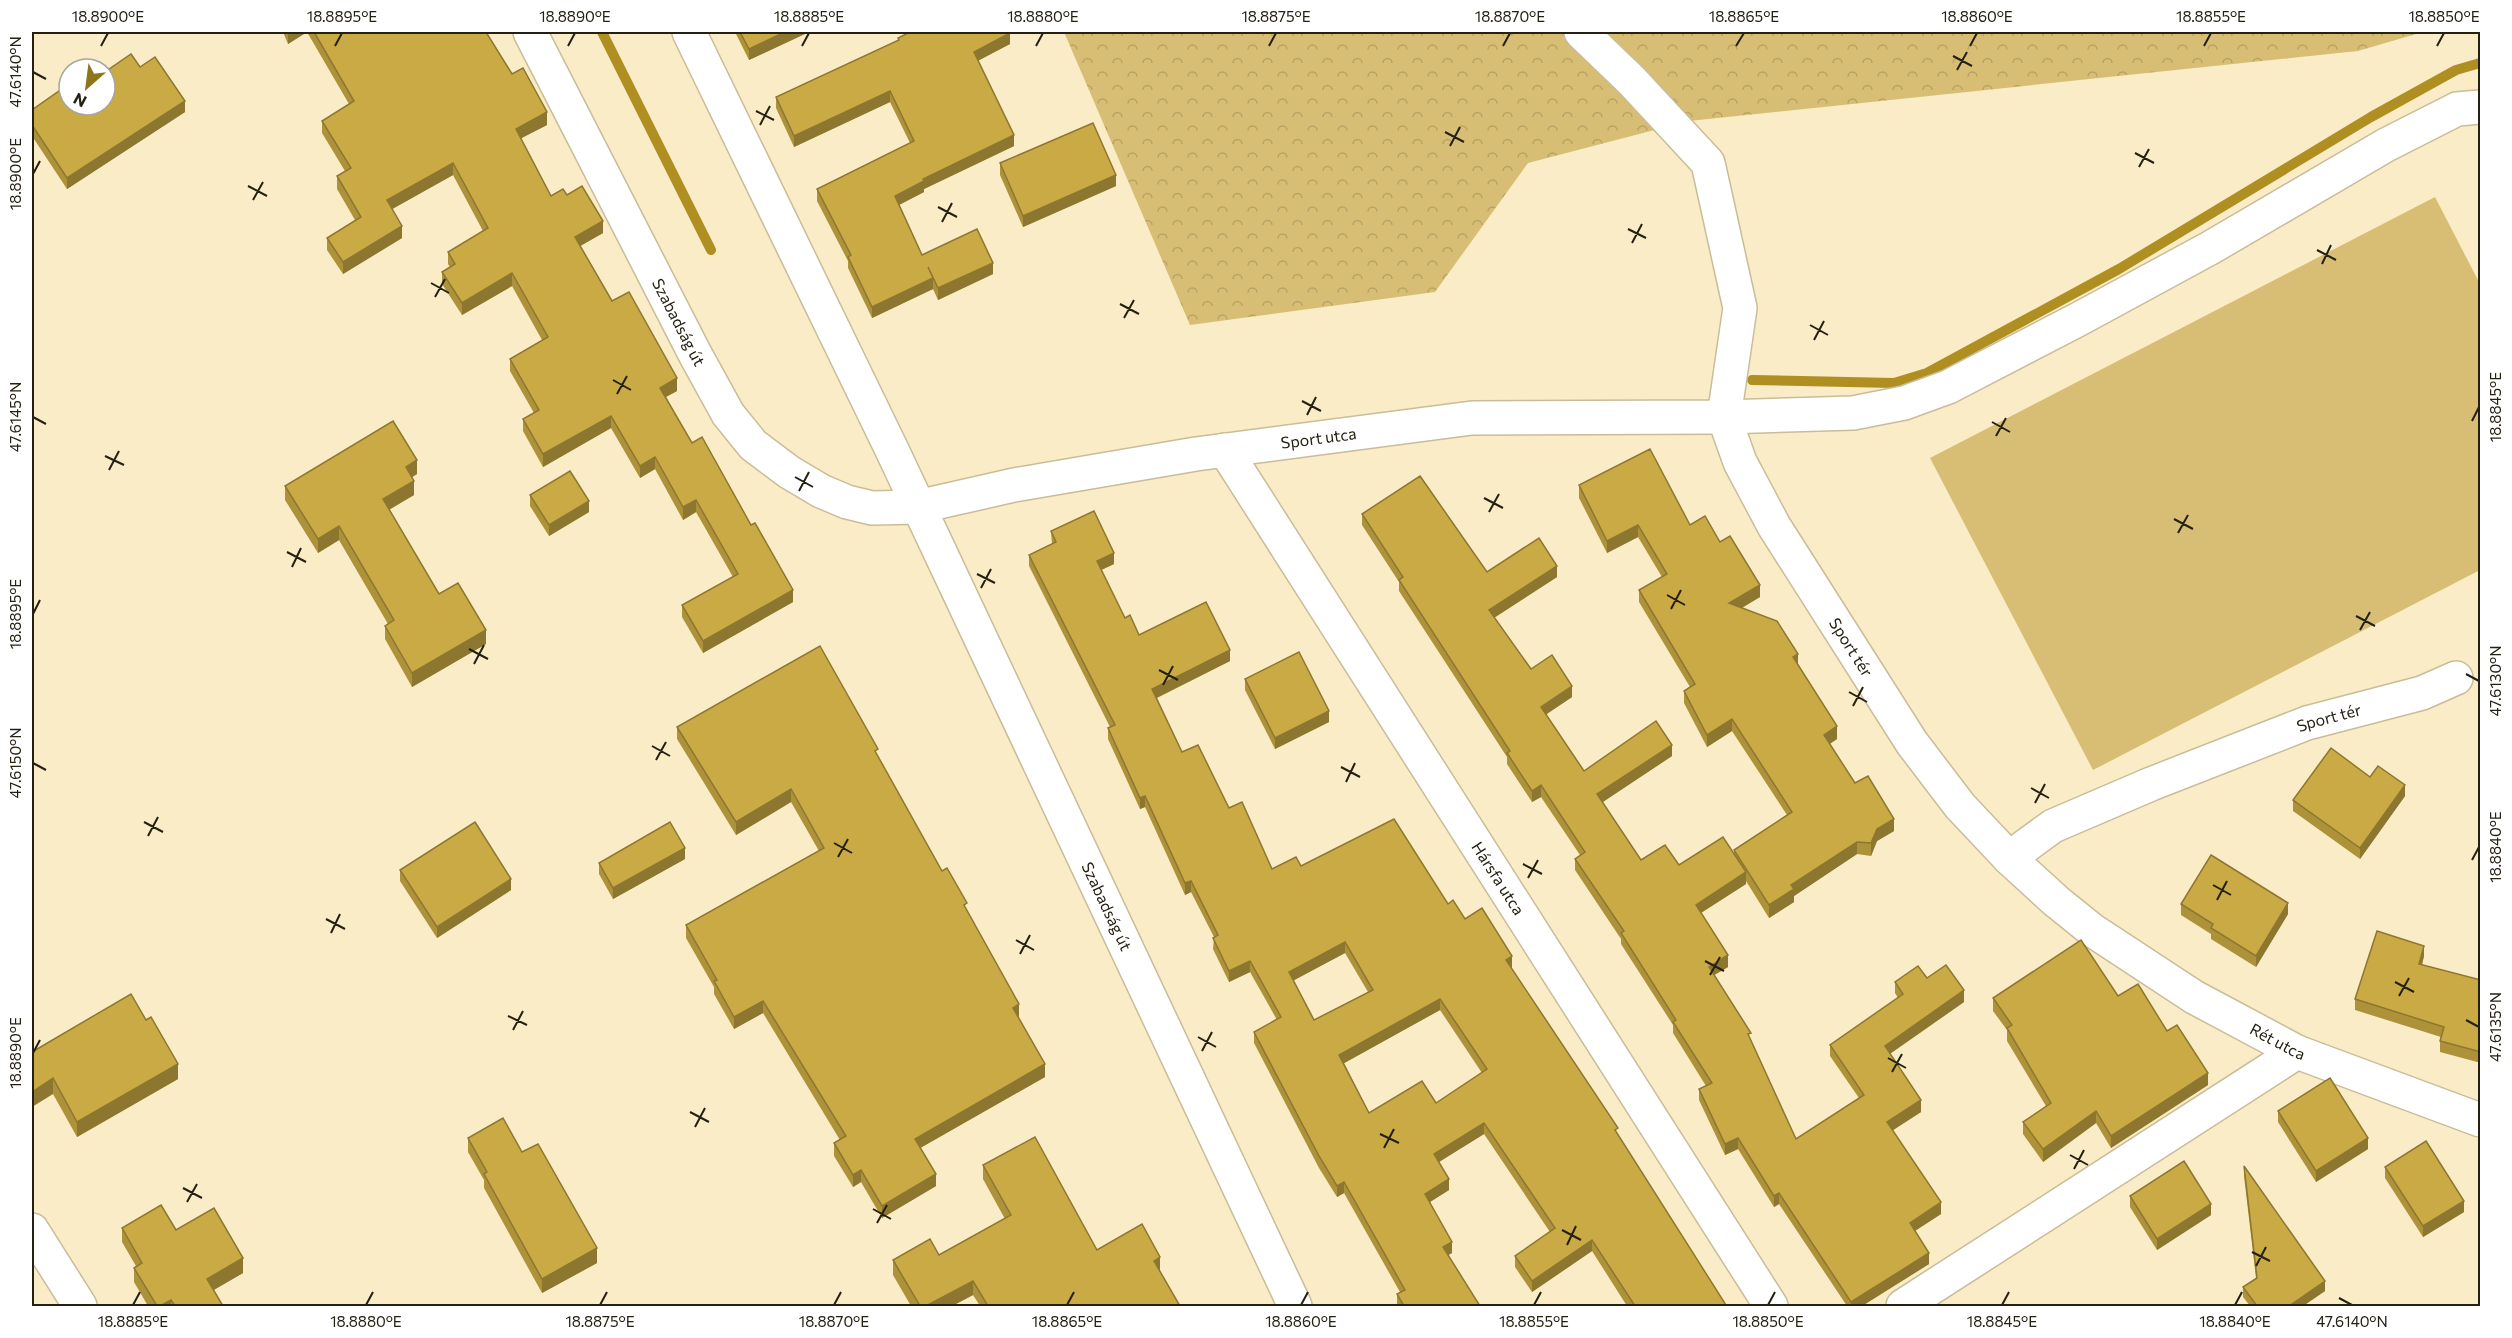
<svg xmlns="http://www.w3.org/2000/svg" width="2512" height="1338" viewBox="0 0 2512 1338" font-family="Commissioner,sans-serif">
  <defs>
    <pattern id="forest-crowns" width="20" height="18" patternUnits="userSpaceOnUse" patternTransform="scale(1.5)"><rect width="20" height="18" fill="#d7be74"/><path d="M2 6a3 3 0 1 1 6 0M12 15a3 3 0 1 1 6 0" fill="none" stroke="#b8a363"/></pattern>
  </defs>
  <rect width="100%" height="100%" fill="#f9ecc7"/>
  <path fill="#d7be74" d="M2435,197L2480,284V570L2093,770L1930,458Z"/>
  <path fill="url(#forest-crowns)" d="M1064,32H2423L2358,51L1689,121L1528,163L1435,292L1190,325Z"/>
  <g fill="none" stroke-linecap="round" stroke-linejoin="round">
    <g stroke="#af8f22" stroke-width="10">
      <path d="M602,32L711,250"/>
      <path d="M1752,380L1894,383L1927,373L2119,269L2371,117L2456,70L2480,63"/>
    </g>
    <g stroke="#c9bd99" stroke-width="36">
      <g id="street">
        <path id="s1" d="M530,32L695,354L728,414L753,445L789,472L821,491L847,502L872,508L917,507L1014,485L1196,454L1472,418L1724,417L1853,413L1904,403L1948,387L2079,319L2210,248L2386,145L2457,109L2480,107"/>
        <path id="s2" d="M1581,32L1632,81L1708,163L1740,308L1724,417L1740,462L1774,526L1912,743L1960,806L2009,858L2056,901L2092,930L2194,997L2297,1052L2480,1120"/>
        <path id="s3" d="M1225,450L1771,1306"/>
        <path id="s4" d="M2009,858L2053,826L2151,784L2307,723L2422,693L2456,678"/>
        <path d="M32,1230L80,1306"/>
        <path d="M1903,1306L2297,1052"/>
      </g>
    </g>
    <g stroke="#c9bd99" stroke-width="36">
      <g id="secondary">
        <path id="s5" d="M689,32L892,450L1295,1306"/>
      </g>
    </g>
    <use href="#street" stroke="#fff" stroke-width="33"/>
    <use href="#secondary" stroke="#fff" stroke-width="33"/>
  </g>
  <g fill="#ae923a" fill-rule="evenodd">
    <path d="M283,32H486L512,74L547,125L521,138L551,196L567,195L603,233L580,246L612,301L677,391L666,397L692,443L793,602L703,653L682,617V605L733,577L696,512L683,520L655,469L640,478L611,428L543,467L523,431V419L534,413L510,371V359L542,340L512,286L462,315L442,284V272L450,267L448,264V252L483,231L453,175L392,209L402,238L343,274L327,250V238L355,220L337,189V176L345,171L322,133V121L349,104L307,32L288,44Z"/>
    <path d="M735,32H809L749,60Z"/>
    <path d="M898,38L1010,44L978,60L1014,146L924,189V192L899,205L922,255L993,274L938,300L933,289L872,318L848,268V261L817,201V189L910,143L890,102L794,147L776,108V97L898,40Z"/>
    <path d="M140,67L185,112L67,189L32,136V110L69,105Z"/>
    <path d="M1000,163L1116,186L1023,227L1000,175Z"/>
    <path d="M417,474L412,477L414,495L389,510L439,594L486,644L412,687L385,639V626L388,624L339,540L318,553L285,500V486Z"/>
    <path d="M1579,485L1690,525L1720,542L1760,597L1742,608L1798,665L1837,739L1830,744L1855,783L1894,831L1877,841L1871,856L1857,854L1794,896V902L1769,918L1746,881V884L1701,913L1728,967L1714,975L1751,1040L1796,1139L1859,1098L1830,1056V1045L1898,998L1895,993V982L1927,978L1964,1002L1890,1054L1921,1112L1893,1130L1941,1214L1915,1231L1929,1264L1862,1306H1847L1779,1204L1774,1207L1738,1149L1725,1155L1699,1100V1089L1706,1086L1673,1033V1025L1621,944V939L1575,870V859L1580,855L1541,797L1532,802L1507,764V757L1399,591V582L1362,525V514L1487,572L1557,577L1494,618L1531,669L1572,697L1546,714L1584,771L1672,756L1602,802L1641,860L1679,865L1734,854V850L1787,815L1732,731L1707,747L1684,703V691L1690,687L1639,602V590L1662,577L1638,537L1607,553L1579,498Z"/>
    <path d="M530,495L589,512L549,536L530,506Z"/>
    <path d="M1051,531L1114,564L1101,570L1125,618L1139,635L1230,661L1157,698L1182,752L1229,808L1272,869L1301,866L1448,904L1512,967L1511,968L1726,1306H1627L1592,1251L1532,1292L1515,1267V1256L1550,1232L1484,1134L1439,1162L1449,1190L1430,1202L1452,1253L1448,1255L1480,1306H1397V1294L1400,1292L1344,1193L1337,1197L1319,1168L1254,1043V1032L1277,1020L1250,972L1229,982L1213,949L1214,937L1191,892L1185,895L1145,807L1140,809L1108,739V728L1110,727L1029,566V555L1052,544ZM1345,953L1368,992L1314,1020L1293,980ZM1440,1010L1482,1073L1436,1103L1369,1113L1344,1063Z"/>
    <path d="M1245,679L1329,722L1275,749L1245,690Z"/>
    <path d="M677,727L878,757L942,871L967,910L1019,1017H1018L1045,1077L920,1148L936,1186L882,1218L861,1182L853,1187L834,1156V1143L840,1140L763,1013L734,1029L714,994V987L686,938V925L819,851L791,802L736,835L677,739Z"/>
    <path d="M2370,777L2405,796L2360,859L2293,811V800Z"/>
    <path d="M685,859L613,899L599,874V863Z"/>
    <path d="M400,870L511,890L437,938L400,881Z"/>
    <path d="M2181,904L2288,914L2256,967L2211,939V934L2181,915Z"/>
    <path d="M2424,956L2422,965L2481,980V1063L2440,1052V1041L2441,1037L2355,1010V999Z"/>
    <path d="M2118,996L2167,1031L2208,1085L2111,1148L2096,1123L2043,1162L2023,1134V1122L2046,1106L2007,1041V1030L1993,1011V998Z"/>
    <path d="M32,1052L178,1079L77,1137L53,1094Z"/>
    <path d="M2278,1111L2368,1149L2316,1182L2278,1122Z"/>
    <path d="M468,1138L522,1152L597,1263L542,1293L484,1188V1180L468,1152Z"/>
    <path d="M983,1165L1097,1250L1160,1272L1180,1306H980L973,1295L952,1306H911L893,1275V1260L939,1255L1005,1219L983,1179Z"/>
    <path d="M2244,1166L2325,1291L2303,1306H2250L2243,1297V1287L2256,1278L2244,1176Z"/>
    <path d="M2385,1167L2464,1212L2423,1237L2385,1178Z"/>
    <path d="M2130,1196L2211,1215L2157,1250L2130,1207Z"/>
    <path d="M2479,1226H2481V1242L2479,1241Z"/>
    <path d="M122,1228L176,1230L243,1273L213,1290L223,1306H148L134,1282V1268L136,1266L122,1242Z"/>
  </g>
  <g fill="#8d7730">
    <path d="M288,32H307L288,44Z"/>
    <path d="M785,32H809L749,60V49Z"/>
    <path d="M1010,33V44L974,63V52Z"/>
    <path d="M890,91V102L794,147V136Z"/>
    <path d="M185,101V112L67,189V178Z"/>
    <path d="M547,112V125L516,141V129Z"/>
    <path d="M1014,135V146L924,189V192L895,207V196L923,179Z"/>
    <path d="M453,163V175L387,212V200Z"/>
    <path d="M1116,175V186L1023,227V216Z"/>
    <path d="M603,221V233L575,249V237Z"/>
    <path d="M402,226V238L343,274V262Z"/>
    <path d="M993,263V274L938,300V288Z"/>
    <path d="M512,273V286L462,315V303Z"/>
    <path d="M933,278V289L872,318V307Z"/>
    <path d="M677,378V391L660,400V388Z"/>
    <path d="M611,416V428L543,467V454Z"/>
    <path d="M655,457V469L640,478V466Z"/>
    <path d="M417,460V474L406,481V467Z"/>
    <path d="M414,481V495L383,513V499Z"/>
    <path d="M696,500V512L683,520V507Z"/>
    <path d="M589,501V512L549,536V525Z"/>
    <path d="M1638,525V537L1607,553V541Z"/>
    <path d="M339,526V540L318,553V539Z"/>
    <path d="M1114,553V564L1097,572V561Z"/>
    <path d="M1557,566V577L1489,621V610Z"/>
    <path d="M1760,585V597L1729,615V603Z"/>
    <path d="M793,590V602L703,653V641Z"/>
    <path d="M486,630V644L412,687V673Z"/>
    <path d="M1230,650V661L1152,700V689Z"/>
    <path d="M1798,654V666L1793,657Z"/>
    <path d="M1572,686V697L1541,718V707Z"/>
    <path d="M1329,711V722L1275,749V738Z"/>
    <path d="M1732,719V731L1707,747V735Z"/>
    <path d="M1837,726V739L1824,747V735Z"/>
    <path d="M1672,745V756L1597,806V794Z"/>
    <path d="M1541,785V797L1532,802V791Z"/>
    <path d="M2405,785V796L2360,859V848Z"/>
    <path d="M791,789V802L736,835V822Z"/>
    <path d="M1145,796V807L1140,809V798Z"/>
    <path d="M1894,819V831L1877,841L1871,856V843L1877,829Z"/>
    <path d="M1857,842V854L1794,896V902L1769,918V905L1791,885Z"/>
    <path d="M685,848V859L613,899V888Z"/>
    <path d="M1746,872V884L1696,916V905Z"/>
    <path d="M511,879V890L437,938V927Z"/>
    <path d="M1191,881V892L1185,895V883Z"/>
    <path d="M2288,903V914L2256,967V956Z"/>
    <path d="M1345,942V953L1289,983V972Z"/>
    <path d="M2424,946V956L2419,975V964Z"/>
    <path d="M1728,955V967L1709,978V967Z"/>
    <path d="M1512,956V967L1506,971V960Z"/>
    <path d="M1250,961V972L1229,982V971Z"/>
    <path d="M1964,990V1002L1885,1057V1046Z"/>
    <path d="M1440,999V1010L1339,1066V1055Z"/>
    <path d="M763,1001V1013L734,1029V1017Z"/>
    <path d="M1019,1004V1017L1013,1020V1008Z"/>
    <path d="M178,1064V1079L77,1137V1122Z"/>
    <path d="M1045,1064V1077L915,1151V1139Z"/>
    <path d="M2208,1073V1085L2111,1148V1136Z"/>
    <path d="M53,1078V1094L32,1107V1092Z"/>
    <path d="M1921,1100V1112L1887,1134V1122Z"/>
    <path d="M2096,1111V1123L2043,1162V1149Z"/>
    <path d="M1484,1123V1134L1434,1165V1154Z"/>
    <path d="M1738,1138V1149L1725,1155V1144Z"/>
    <path d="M2368,1138V1149L2316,1182V1171Z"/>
    <path d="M861,1170V1182L853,1187V1175Z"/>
    <path d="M936,1174V1186L882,1218V1206Z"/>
    <path d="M1449,1179V1190L1425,1205V1194Z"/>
    <path d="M1344,1182V1193L1337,1197V1186Z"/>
    <path d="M1779,1193V1204L1774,1207V1196Z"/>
    <path d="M2464,1201V1212L2423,1237V1226Z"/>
    <path d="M1941,1202V1214L1910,1234V1223Z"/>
    <path d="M2211,1204V1215L2157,1250V1239Z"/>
    <path d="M1592,1240V1251L1532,1292V1281Z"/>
    <path d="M1452,1242V1253L1443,1258V1247Z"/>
    <path d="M597,1248V1263L542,1293V1279Z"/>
    <path d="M1929,1253V1264L1862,1306H1851V1302Z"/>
    <path d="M1160,1257V1272L1154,1261Z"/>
    <path d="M243,1258V1273L207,1294V1279Z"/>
    <path d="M973,1281V1295L952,1306H926Z"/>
    <path d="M2325,1281V1291L2303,1306H2289Z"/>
    <path d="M171,1300V1306H160Z"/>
  </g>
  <g fill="#caaa44" stroke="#8d7730" stroke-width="1.5" fill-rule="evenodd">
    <path d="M314,32H486L512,74L523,68L547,112L516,129L551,196L563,189L567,195L582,186L603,221L575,237L612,301L629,292L677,378L660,388L692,443L702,437L751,525L755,523L793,590L703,641L682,605L738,574L696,500L683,507L655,457L640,466L611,416L543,454L523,419L539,410L510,359L548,337L512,273L462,303L442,272L455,264L448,252L488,228L453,163L387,200L402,226L343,262L327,238L361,217L337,176L351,168L322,121L354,101Z"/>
    <path d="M740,32H785L749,49Z"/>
    <path d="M910,32H1009L1010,33L974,52L1014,135L923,179L924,181L895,196L922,255L977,229L993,263L938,288L928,267L933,278L872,307L848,257L851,255L817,189L914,141L890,91L794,136L776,97L899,40L898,38Z"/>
    <path d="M131,54L140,67L155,57L185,101L67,178L32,125V110L69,84V105H105V72Z"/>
    <path d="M1093,123L1116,175L1023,216L1000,163Z"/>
    <path d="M393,421L417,460L406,467L414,481L383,499L439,594L458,583L486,630L412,673L385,626L394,620L339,526L318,539L285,486Z"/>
    <path d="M1650,449L1690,525L1705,516L1720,542L1730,536L1760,585L1729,603L1777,621L1798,654L1793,657L1837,726L1824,735L1855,783L1868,776L1894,819L1877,829L1871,843L1857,842L1791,885L1794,889L1769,905L1734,850L1792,812L1732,719L1707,735L1684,691L1695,684L1639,590L1667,574L1638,525L1607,541L1579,485Z"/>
    <path d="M570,471L589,501L549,525L530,495Z"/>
    <path d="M1420,476L1487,572L1539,538L1557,566L1489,610L1531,669L1552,655L1572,686L1541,707L1584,771L1656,721L1672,745L1597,794L1641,860L1665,845L1679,865L1723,837L1746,872L1696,905L1728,955L1709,967L1751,1033L1748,1034L1796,1139L1864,1095L1830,1045L1903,994L1895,982L1918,966L1927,978L1946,965L1964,990L1885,1046L1921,1100L1887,1122L1941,1202L1910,1223L1929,1253L1851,1302L1779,1193L1774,1196L1738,1138L1725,1144L1699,1089L1712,1083L1673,1022L1676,1020L1621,933L1624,931L1575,859L1585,852L1541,785L1532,791L1507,753L1510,751L1399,580L1403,577L1362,514Z"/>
    <path d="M1094,511L1114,553L1097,561L1125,618L1130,615L1139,635L1206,602L1230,650L1152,689L1182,752L1198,745L1229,808L1242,802L1272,869L1296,857L1301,866L1394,819L1448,904L1453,900L1465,919L1482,908L1512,956L1506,960L1618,1128L1615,1130L1726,1305L1723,1306H1635L1592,1240L1532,1281L1515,1256L1555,1228L1484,1123L1434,1154L1449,1179L1425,1194L1452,1242L1443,1247L1480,1306H1404L1397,1294L1405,1290L1344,1182L1337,1186L1319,1156L1254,1032L1281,1017L1250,961L1229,971L1213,938L1218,935L1191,881L1185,883L1145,796L1140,798L1108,728L1115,725L1029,555L1056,542L1051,531ZM1345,942L1373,990L1314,1020L1289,972ZM1440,999L1487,1069L1436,1103L1422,1081L1369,1113L1339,1055Z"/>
    <path d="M820,646L878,749L875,751L942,871L947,868L967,903L964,905L1019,1004L1013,1008L1045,1064L915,1139L936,1174L882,1206L861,1170L853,1175L834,1143L846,1136L763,1001L734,1017L714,981L717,980L686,925L824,848L791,789L736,822L677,727Z"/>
    <path d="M1299,652L1329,711L1275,738L1245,679Z"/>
    <path d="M2331,748L2370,777L2378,766L2405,785L2360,848L2293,800Z"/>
    <path d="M475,822L511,879L437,927L400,870Z"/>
    <path d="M670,822L685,848L613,888L599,863Z"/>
    <path d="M2211,855L2288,903L2256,956L2211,928L2213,924L2181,904Z"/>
    <path d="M2377,931L2424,946L2419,964L2481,980V1052L2440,1041L2444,1027L2355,999Z"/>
    <path d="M2081,940L2118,996L2138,984L2167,1031L2177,1025L2208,1073L2111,1136L2096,1111L2043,1149L2023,1122L2051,1103L2007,1028L2012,1025L1993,998Z"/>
    <path d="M131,994L146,1020L151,1017L178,1064L77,1122L53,1078L32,1092V1052Z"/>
    <path d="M2330,1078L2368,1138L2316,1171L2278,1111Z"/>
    <path d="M503,1118L522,1152L538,1144L597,1248L542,1279L484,1174L487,1172L468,1138Z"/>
    <path d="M1035,1137L1097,1250L1142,1224L1160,1257L1154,1261L1180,1306H988L973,1281L926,1306H920L893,1260L930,1239L939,1255L1011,1215L983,1165Z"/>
    <path d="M2426,1141L2464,1201L2423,1226L2385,1167Z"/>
    <path d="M2184,1161L2211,1204L2157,1239L2130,1196Z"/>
    <path d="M2244,1166L2325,1281L2289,1306H2257L2243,1287L2257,1278Z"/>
    <path d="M161,1205L176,1230L214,1208L243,1258L207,1279L223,1306H175L171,1300L160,1306H157L134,1268L142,1263L122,1228Z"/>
  </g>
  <path fill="none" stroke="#242012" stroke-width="2" d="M101,46L108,33M335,46L342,33M568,46L575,33M802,46L809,33M1036,46L1043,33M1269,46L1276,33M1503,46L1510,33M1736,46L1744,33M1970,46L1977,33M2204,46L2211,33M2437,46L2444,33M1953,56L1972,66M1957,70L1967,52M33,72L46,79M756,111L774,120M760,125L770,106M1445,132L1464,142M1450,146L1460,127M2135,153L2154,163M2139,167L2149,149M33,174L40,161M248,186L267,196M253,200L263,182M938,207L957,217M942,222L952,203M1628,229L1646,238M1632,243L1642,224M2317,250L2336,260M2322,264L2331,245M431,283L449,293M435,297L445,279M1120,304L1139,314M1124,318L1134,300M1810,325L1828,335M1814,340L1824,321M613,380L631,390M617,394L627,376M1302,401L1321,411M1307,415L1316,397M33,417L46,424M2472,421L2479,407M1992,422L2010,432M1996,436L2006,418M105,456L124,465M109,470L119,451M795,477L813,487M799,491L809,472M1484,498L1503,508M1489,512L1499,494M2174,519L2193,529M2178,533L2188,515M287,552L306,562M292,567L301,548M977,574L995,583M981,588L991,569M1667,595L1685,605M1671,609L1681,590M33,614L40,600M2356,616L2375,626M2360,630L2370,612M469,649L488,659M474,664L484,645M1159,670L1178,680M2466,674L2479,681M1163,685L1173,666M1849,692L1867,702M1853,706L1863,687M652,746L670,756M656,760L666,742M33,763L46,770M1341,767L1360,777M1346,782L1355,763M2031,788L2049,798M2035,803L2045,784M144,822L163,832M148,836L158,817M834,843L852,853M838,857L848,839M2472,860L2479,847M1523,864L1542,874M1528,878L1538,860M2213,885L2231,895M2217,900L2227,881M326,919L345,929M331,933L340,914M1016,940L1034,950M1020,954L1030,935M1705,961L1724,971M1710,975L1720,957M2395,982L2414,992M2399,996L2409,978M508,1016L527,1025M2466,1020L2479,1027M513,1030L523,1011M1198,1037L1216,1047M1202,1051L1212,1032M33,1053L40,1040M1888,1058L1906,1068M1892,1072L1902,1054M690,1112L709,1122M695,1127L705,1108M1380,1134L1399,1143M1384,1148L1394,1129M2070,1155L2088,1165M2074,1169L2084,1150M183,1188L202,1198M187,1202L197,1184M873,1209L891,1219M877,1223L887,1205M1562,1230L1581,1240M1567,1245L1576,1226M2252,1252L2270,1261M2256,1266L2266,1247M2339,1298L2352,1305M133,1305L140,1292M366,1305L373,1292M600,1305L607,1292M834,1305L841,1292M1067,1305L1074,1292M1301,1305L1308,1292M1534,1305L1541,1292M1768,1305L1775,1292M2002,1305L2009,1292M2235,1305L2242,1292"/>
  <g text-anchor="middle" stroke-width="4.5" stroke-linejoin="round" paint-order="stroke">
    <g font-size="16" fill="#242012" stroke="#fff">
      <text dy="6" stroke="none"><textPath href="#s1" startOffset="326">Szabadság út</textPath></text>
      <text dy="6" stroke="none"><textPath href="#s1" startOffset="1059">Sport utca</textPath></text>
      <text dy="6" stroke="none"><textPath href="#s2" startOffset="705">Sport tér</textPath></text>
      <text dy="6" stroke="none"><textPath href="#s4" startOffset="351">Sport tér</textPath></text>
      <text dy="6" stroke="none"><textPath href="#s3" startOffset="508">Hársfa utca</textPath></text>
      <text dy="6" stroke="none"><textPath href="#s5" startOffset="969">Szabadság út</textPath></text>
      <text dy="6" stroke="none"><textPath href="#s2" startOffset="1296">Rét utca</textPath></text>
    </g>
  </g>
  <rect width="2512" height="1338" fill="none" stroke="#ffffff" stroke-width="66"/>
  <g transform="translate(87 87) rotate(208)"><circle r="28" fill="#ffffff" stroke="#a7a6a0" stroke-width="1.5"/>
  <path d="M0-4.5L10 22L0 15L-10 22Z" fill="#8f7419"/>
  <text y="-9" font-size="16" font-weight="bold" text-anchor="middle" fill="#242012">N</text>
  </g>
  <rect x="33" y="33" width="2446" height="1272" fill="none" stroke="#242012" stroke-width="2"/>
  <g font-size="15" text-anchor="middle" fill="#242012">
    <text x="108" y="22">18.8900°E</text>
    <text x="342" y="22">18.8895°E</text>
    <text x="575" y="22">18.8890°E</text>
    <text x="809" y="22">18.8885°E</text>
    <text x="1043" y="22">18.8880°E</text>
    <text x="1276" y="22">18.8875°E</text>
    <text x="1510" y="22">18.8870°E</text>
    <text x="1744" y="22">18.8865°E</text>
    <text x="1977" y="22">18.8860°E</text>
    <text x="2211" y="22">18.8855°E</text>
    <text x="2444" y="22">18.8850°E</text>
    <text transform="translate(16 72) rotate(-90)" y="5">47.6140°N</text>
    <text transform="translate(16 174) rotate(-90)" y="5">18.8900°E</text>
    <text transform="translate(2496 407) rotate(-90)" y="5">18.8845°E</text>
    <text transform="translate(16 417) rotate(-90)" y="5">47.6145°N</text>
    <text transform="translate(16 614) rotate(-90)" y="5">18.8895°E</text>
    <text transform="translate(2496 681) rotate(-90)" y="5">47.6130°N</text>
    <text transform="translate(16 763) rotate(-90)" y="5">47.6150°N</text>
    <text transform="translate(2496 847) rotate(-90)" y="5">18.8840°E</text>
    <text transform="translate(2496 1027) rotate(-90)" y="5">47.6135°N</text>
    <text transform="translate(16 1053) rotate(-90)" y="5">18.8890°E</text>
    <text x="133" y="1327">18.8885°E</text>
    <text x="366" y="1327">18.8880°E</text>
    <text x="600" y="1327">18.8875°E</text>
    <text x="834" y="1327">18.8870°E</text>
    <text x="1067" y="1327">18.8865°E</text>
    <text x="1301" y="1327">18.8860°E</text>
    <text x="1534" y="1327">18.8855°E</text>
    <text x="1768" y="1327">18.8850°E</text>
    <text x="2002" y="1327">18.8845°E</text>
    <text x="2235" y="1327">18.8840°E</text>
    <text x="2352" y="1327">47.6140°N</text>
  </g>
</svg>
